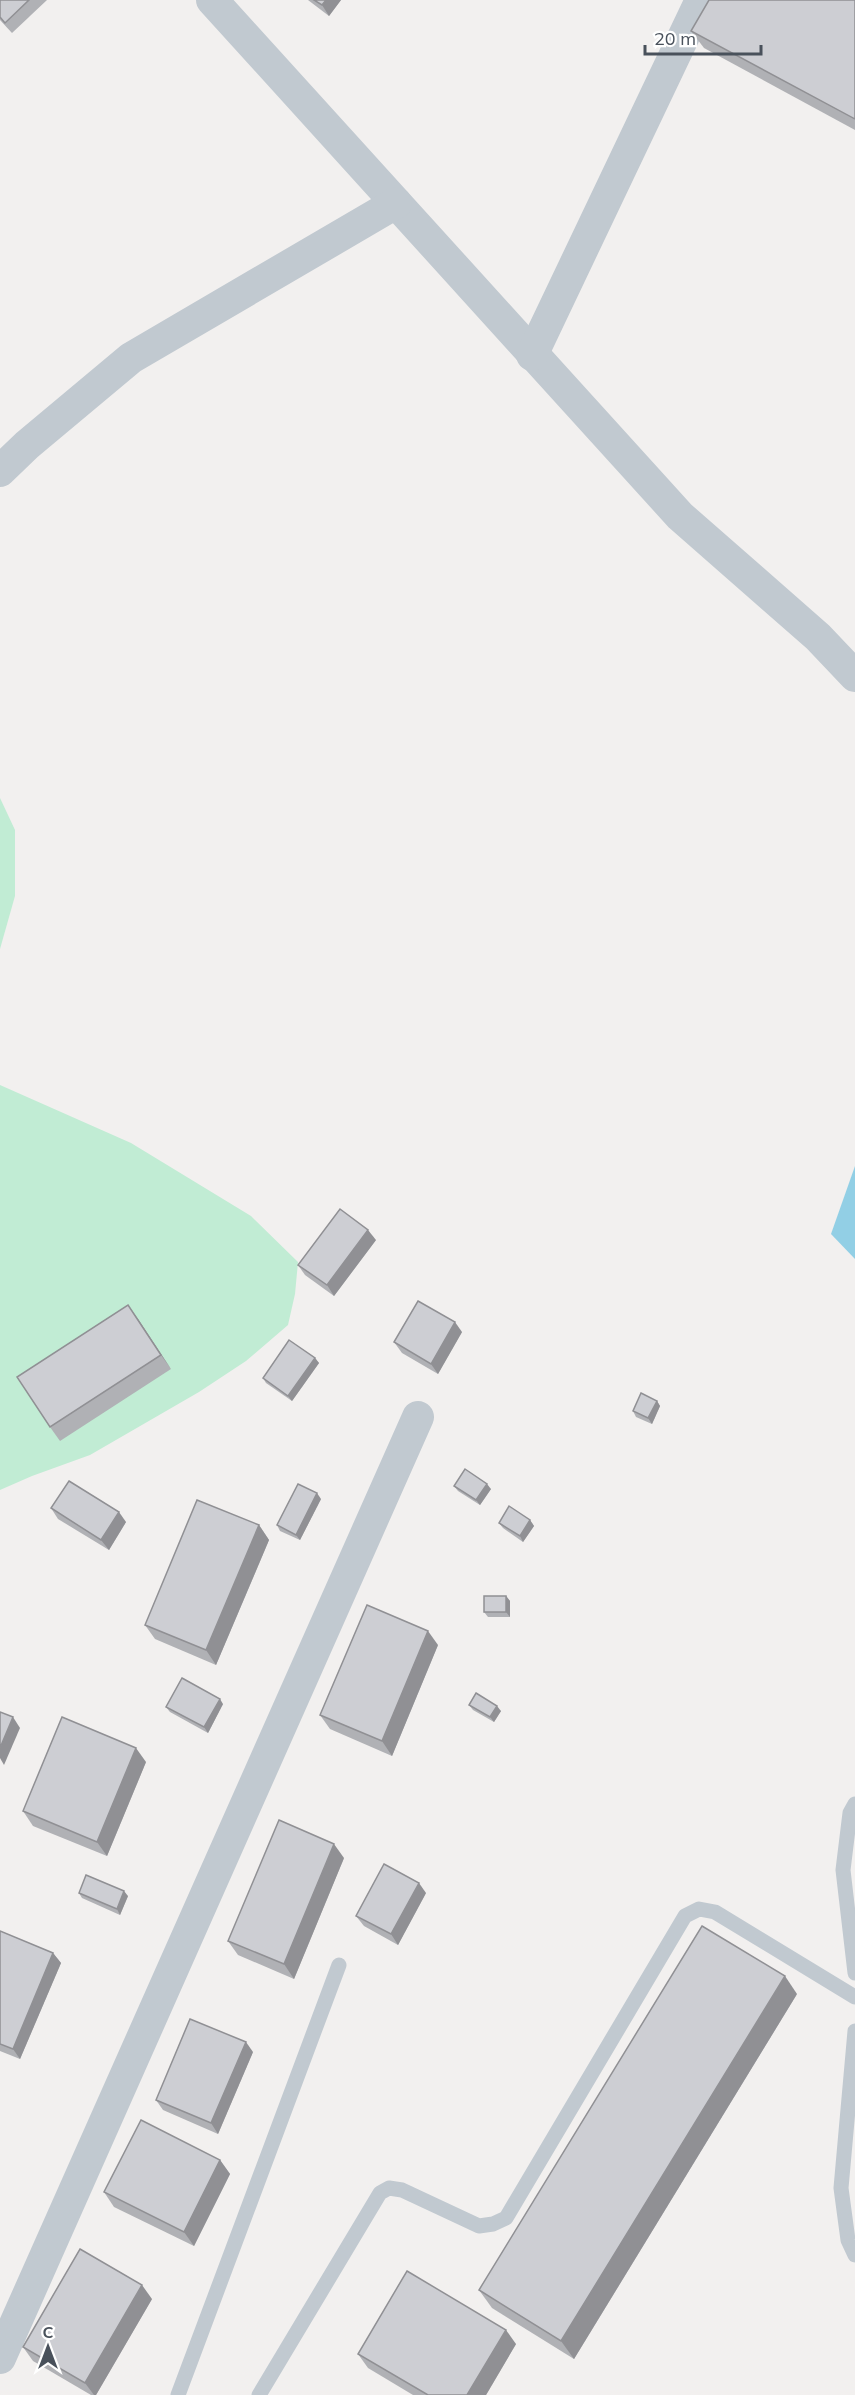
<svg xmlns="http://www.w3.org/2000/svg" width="855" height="2395" viewBox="0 0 855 2395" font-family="Mulish,sans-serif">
  <rect width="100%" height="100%" fill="#f2f0ef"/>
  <g fill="#c1ecd4">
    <path d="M0,798L15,830V896L0,949Z"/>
    <path d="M0,1085L131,1143L251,1216L298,1262L295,1294L288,1325L246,1361L199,1392L90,1455L32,1476L0,1490Z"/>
  </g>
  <path fill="#92cfe5" d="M855,1166V1259L831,1234Z"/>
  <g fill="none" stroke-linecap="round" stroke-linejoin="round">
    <g stroke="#c1c9d0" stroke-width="15">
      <path d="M855,1804L850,1813L843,1870L855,1973"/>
      <path d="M855,2031L841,2188L848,2240L855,2255"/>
      <path d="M178,2395L339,1965"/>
      <path d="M259,2395L380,2193L389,2188L402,2190L479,2226L493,2224L506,2218L685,1916L699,1909L715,1912L855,1997"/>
    </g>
    <g stroke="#c1c9d0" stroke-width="32">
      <path d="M212,0L680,516L818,637L855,676"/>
      <path d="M532,355L701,0"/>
      <path d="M0,471L27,445L131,358L396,203"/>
      <path d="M0,2358L418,1417"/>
    </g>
  </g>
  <g fill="#b0b1b5">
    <path d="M0,0H47L12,33L0,20Z"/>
    <path d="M308,0H341L329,16Z"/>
    <path d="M855,0V130L704,48L691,31Z"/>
    <path d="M376,1240L334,1296L305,1275L298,1265Z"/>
    <path d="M138,1319L171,1369L60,1441L50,1427Z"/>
    <path d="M462,1332L438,1374L402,1353L394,1342Z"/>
    <path d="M315,1358L319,1363L292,1401L266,1383L263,1378Z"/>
    <path d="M657,1401L660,1406L652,1424L636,1417L633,1411Z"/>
    <path d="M454,1486L491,1489L480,1505L458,1491Z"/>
    <path d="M321,1499L300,1540L280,1531L277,1525Z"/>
    <path d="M51,1508L126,1522L109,1550L58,1519Z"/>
    <path d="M530,1520L534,1526L523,1542L503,1528L499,1523Z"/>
    <path d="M259,1525L269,1540L216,1665L155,1639L145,1625Z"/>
    <path d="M506,1596L510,1601V1617H488L484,1612Z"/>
    <path d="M438,1645L392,1756L330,1729L320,1715Z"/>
    <path d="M223,1704L208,1733L170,1712L166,1707Z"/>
    <path d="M469,1705L501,1711L494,1722L473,1710Z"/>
    <path d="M146,1762L107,1856L33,1826L23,1811Z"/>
    <path d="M344,1858L294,1979L238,1955L228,1941Z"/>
    <path d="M79,1893L128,1896L120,1915L82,1898Z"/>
    <path d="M426,1893L398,1945L364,1926L356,1916Z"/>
    <path d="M0,1931L53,1953L61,1963L20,2059L0,2051Z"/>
    <path d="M797,1994L574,2359L492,2308L479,2290Z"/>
    <path d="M253,2052L218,2134L163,2110L156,2100Z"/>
    <path d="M220,2160L230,2174L194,2246L114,2207L104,2192Z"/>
    <path d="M152,2299L96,2395H91L33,2361L23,2347Z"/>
    <path d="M516,2344L486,2395H413L368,2368L358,2354Z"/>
  </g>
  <g fill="#909094">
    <path d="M326,0H341L329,16L322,5Z"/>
    <path d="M368,1230L376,1240L334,1296L327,1285Z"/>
    <path d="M128,1305L138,1319L171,1369L161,1355Z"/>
    <path d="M455,1322L462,1332L438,1374L431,1364Z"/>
    <path d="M315,1358L319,1363L292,1401L288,1396Z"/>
    <path d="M657,1401L660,1406L652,1424L648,1418Z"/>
    <path d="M487,1484L491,1489L480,1505L476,1500Z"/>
    <path d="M317,1493L321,1499L300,1540L296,1535Z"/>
    <path d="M119,1512L126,1522L109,1550L101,1540Z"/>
    <path d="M530,1520L534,1526L523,1542L520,1536Z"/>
    <path d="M259,1525L269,1540L216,1665L206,1650Z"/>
    <path d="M506,1596L510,1601V1617L506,1612Z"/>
    <path d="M428,1631L438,1645L392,1756L382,1741Z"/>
    <path d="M220,1699L223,1704L208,1733L204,1727Z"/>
    <path d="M497,1706L501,1711L494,1722L490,1717Z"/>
    <path d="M13,1717L20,1728L4,1765L0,1758V1748Z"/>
    <path d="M136,1748L146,1762L107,1856L97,1842Z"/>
    <path d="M334,1844L344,1858L294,1979L284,1964Z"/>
    <path d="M419,1883L426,1893L398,1945L391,1934Z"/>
    <path d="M124,1891L128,1896L120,1915L117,1909Z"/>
    <path d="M53,1953L61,1963L20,2059L13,2049Z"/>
    <path d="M785,1976L797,1994L574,2359L561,2341Z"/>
    <path d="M246,2042L253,2052L218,2134L211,2123Z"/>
    <path d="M220,2160L230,2174L194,2246L184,2232Z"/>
    <path d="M142,2285L152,2299L96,2395H94L85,2383Z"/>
    <path d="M506,2330L516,2344L486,2395H467Z"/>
  </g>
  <g fill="#cdced3" stroke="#909094" stroke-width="1.5">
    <path d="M0,0H29L5,23L0,17Z"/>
    <path d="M314,0H326L322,5Z"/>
    <path d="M709,0H855V119L691,31Z"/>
    <path d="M340,1209L368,1230L327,1285L298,1265Z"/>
    <path d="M418,1301L455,1322L431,1364L394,1342Z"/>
    <path d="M128,1305L161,1355L50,1427L17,1377Z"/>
    <path d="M289,1340L315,1358L288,1396L263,1378Z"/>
    <path d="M641,1393L657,1401L648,1418L633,1411Z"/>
    <path d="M465,1469L487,1484L476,1500L454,1486Z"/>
    <path d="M69,1481L119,1512L101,1540L51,1508Z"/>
    <path d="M298,1484L317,1493L296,1535L277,1525Z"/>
    <path d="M197,1500L259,1525L206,1650L145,1625Z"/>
    <path d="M509,1506L530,1520L520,1536L499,1523Z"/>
    <rect x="484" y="1596" width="22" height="16"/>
    <path d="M367,1605L428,1631L382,1741L320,1715Z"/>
    <path d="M182,1678L220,1699L204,1727L166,1707Z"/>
    <path d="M476,1693L497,1706L490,1717L469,1705Z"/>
    <path d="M0,1712L13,1717L0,1748Z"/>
    <path d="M62,1717L136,1748L97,1842L23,1811Z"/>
    <path d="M279,1820L334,1844L284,1964L228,1941Z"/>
    <path d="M384,1864L419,1883L391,1934L356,1916Z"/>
    <path d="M86,1875L124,1891L117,1909L79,1893Z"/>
    <path d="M702,1926L785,1976L561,2341L479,2290Z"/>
    <path d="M0,1931L53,1953L13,2049L0,2044Z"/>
    <path d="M190,2019L246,2042L211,2123L156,2100Z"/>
    <path d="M141,2120L220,2160L184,2232L104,2192Z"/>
    <path d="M80,2249L142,2285L85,2383L23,2347Z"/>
    <path d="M407,2271L506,2330L467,2395H428L358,2354Z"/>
  </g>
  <g transform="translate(48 2347)" stroke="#ffffff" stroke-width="4.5" paint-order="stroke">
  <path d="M0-4.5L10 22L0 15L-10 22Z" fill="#49515b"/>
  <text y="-9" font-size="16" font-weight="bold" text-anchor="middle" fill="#49515b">С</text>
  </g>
  <path d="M645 45v9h116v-9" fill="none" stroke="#49515b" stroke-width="3"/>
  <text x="654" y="45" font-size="18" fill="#49515b" stroke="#ffffff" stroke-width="4.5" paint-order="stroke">20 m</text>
</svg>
